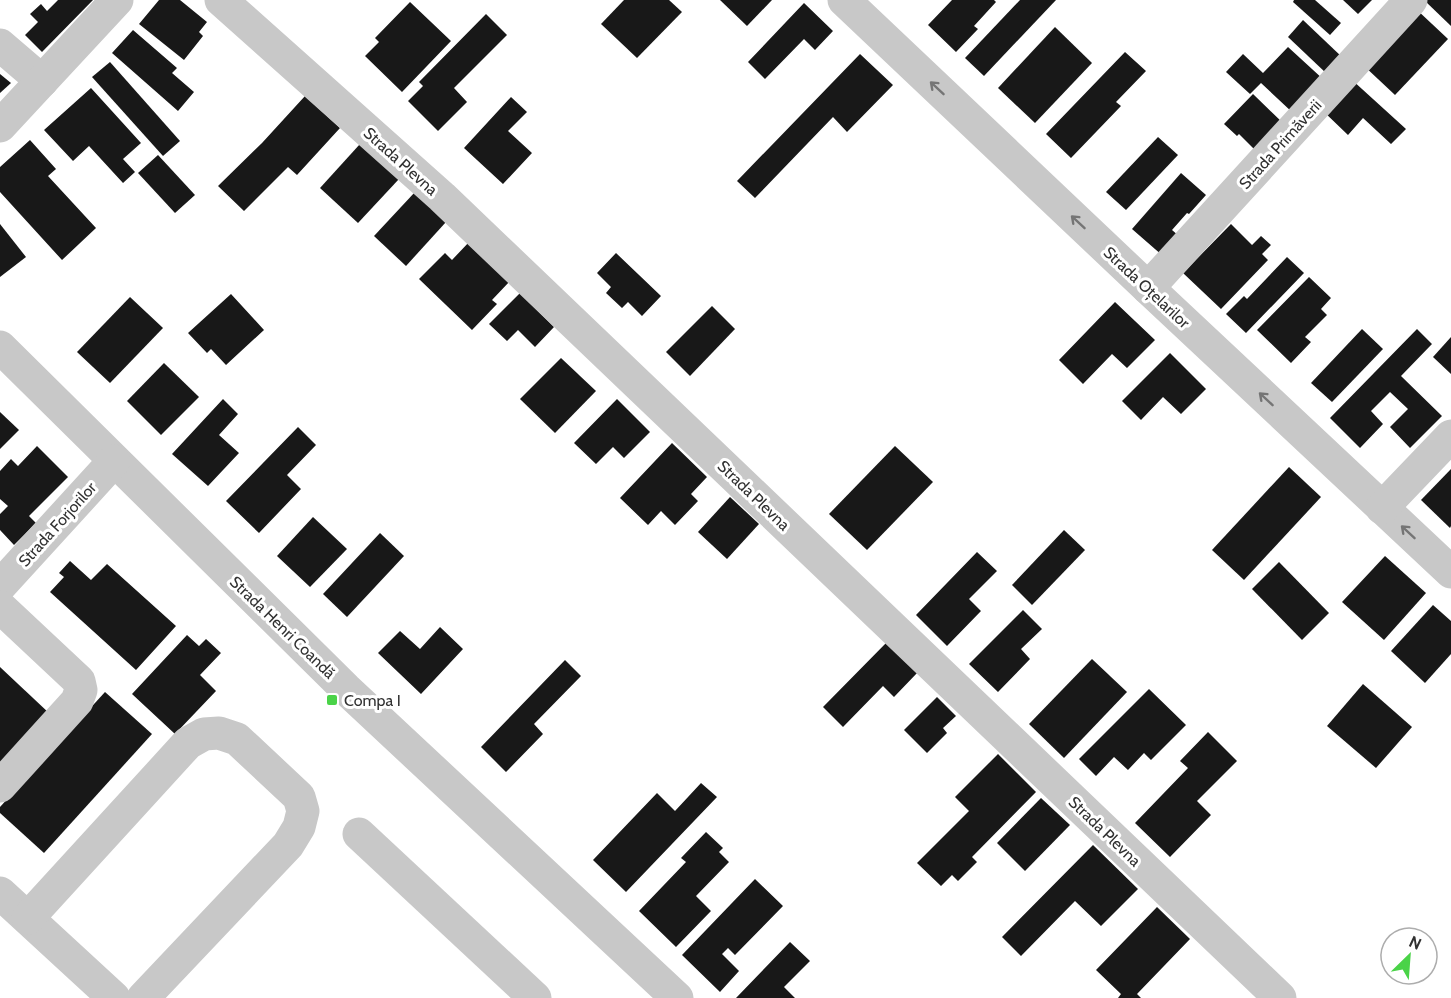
<svg xmlns="http://www.w3.org/2000/svg" width="1451" height="998" viewBox="0 0 1451 998" font-family="Cabin,sans-serif">
  <rect width="100%" height="100%" fill="#fff"/>
  <g fill="#181818">
    <path d="M58,0H93L42,52L25,35L38,22L30,14L41,4L47,11Z"/>
    <path d="M159,0H180L207,22L199,32L203,36L184,60L139,24Z"/>
    <path d="M624,0H669L682,12L637,58L601,24Z"/>
    <path d="M720,0H772L747,26Z"/>
    <path d="M952,0H994L996,2L974,26L978,29L956,52L928,25Z"/>
    <path d="M1020,0H1056L984,76L965,58Z"/>
    <path d="M1294,0H1315L1341,23L1330,35L1293,2Z"/>
    <path d="M1343,0H1372L1358,14Z"/>
    <path d="M1424,0H1451V26Z"/>
    <path d="M410,2L451,41L402,92L365,56L379,42L375,38Z"/>
    <path d="M804,3L833,31L815,50L804,39L765,79L748,62Z"/>
    <path d="M1415,8L1448,39L1395,95L1362,64Z"/>
    <path d="M486,14L507,35L454,88L467,102L438,131L408,101L423,86L419,82Z"/>
    <path d="M1303,20L1343,58L1327,74L1288,37Z"/>
    <path d="M1055,27L1092,63L1035,123L998,88Z"/>
    <path d="M133,30L177,68L172,73L194,92L178,111L112,53Z"/>
    <path d="M1288,47L1324,80L1293,113L1261,83L1250,94L1226,72L1243,54L1263,73Z"/>
    <path d="M1125,52L1146,71L1116,102L1121,106L1071,158L1046,134Z"/>
    <path d="M860,54L893,85L847,132L833,117L755,198L737,181Z"/>
    <path d="M110,62L180,141L163,156L92,77Z"/>
    <path d="M0,74L11,83L0,93Z"/>
    <path d="M1351,79L1406,129L1391,144L1363,118L1348,135L1322,110Z"/>
    <path d="M91,88L141,143L123,159L135,172L123,183L89,146L73,161L44,130Z"/>
    <path d="M1253,94L1284,124L1257,152L1239,134L1237,136L1224,124Z"/>
    <path d="M305,96L340,128L297,175L288,167L244,211L218,186L262,143Z"/>
    <path d="M511,97L527,112L508,131L532,153L503,184L464,148Z"/>
    <path d="M1158,137L1178,155L1126,210L1106,192Z"/>
    <path d="M30,140L56,169L48,176L96,228L62,260L0,192V167Z"/>
    <path d="M360,144L399,179L358,223L320,188Z"/>
    <path d="M158,155L195,195L175,213L138,173Z"/>
    <path d="M1181,173L1206,195L1189,214L1187,213L1172,230L1179,236L1163,256L1132,229Z"/>
    <path d="M415,192L446,222L406,266L374,236Z"/>
    <path d="M0,224L26,257L0,277Z"/>
    <path d="M1231,224L1252,245L1261,236L1271,245L1262,254L1268,260L1221,309L1183,273Z"/>
    <path d="M470,241L511,280L492,300L497,304L472,330L419,279L445,253L452,260Z"/>
    <path d="M616,253L661,296L642,316L628,302L622,308L606,293L611,287L597,273Z"/>
    <path d="M1287,257L1304,273L1246,333L1226,314L1244,296L1247,299Z"/>
    <path d="M1309,277L1331,298L1321,309L1327,315L1305,337L1311,342L1291,363L1257,330Z"/>
    <path d="M520,293L554,327L535,347L518,330L507,341L489,324Z"/>
    <path d="M231,294L264,330L226,365L211,349L207,353L188,333Z"/>
    <path d="M130,297L163,328L110,383L77,352Z"/>
    <path d="M1115,302L1155,340L1127,368L1112,354L1083,384L1059,360Z"/>
    <path d="M712,306L735,329L690,376L666,352Z"/>
    <path d="M1362,329L1383,349L1332,402L1311,383Z"/>
    <path d="M1417,329L1432,344L1401,376L1442,416L1410,448L1390,427L1408,409L1390,392L1371,411L1383,424L1360,448L1330,418Z"/>
    <path d="M1451,337V374L1433,357Z"/>
    <path d="M1170,353L1206,389L1181,414L1163,397L1141,420L1122,401Z"/>
    <path d="M561,358L596,391L555,433L520,399Z"/>
    <path d="M164,363L199,397L161,435L127,401Z"/>
    <path d="M223,399L238,414L219,435L239,453L208,486L172,454Z"/>
    <path d="M617,399L650,432L624,458L613,447L596,464L574,443Z"/>
    <path d="M0,412L19,430L0,449Z"/>
    <path d="M298,427L316,445L287,475L301,489L259,533L226,501Z"/>
    <path d="M672,443L707,477L691,494L698,501L675,525L661,511L648,525L620,498Z"/>
    <path d="M37,446L68,477L29,516L36,523L14,545L0,530V514L8,506L0,499V471L11,459L18,466Z"/>
    <path d="M895,446L933,482L867,550L829,514Z"/>
    <path d="M1289,467L1321,497L1244,580L1212,550Z"/>
    <path d="M1451,469V526L1450,528L1421,500Z"/>
    <path d="M730,497L759,524L727,559L698,532Z"/>
    <path d="M313,517L347,549L310,587L277,556Z"/>
    <path d="M1064,530L1085,550L1032,605L1012,585Z"/>
    <path d="M380,533L404,556L347,617L323,594Z"/>
    <path d="M977,552L997,571L969,599L981,611L947,646L916,615Z"/>
    <path d="M1385,556L1426,593L1384,640L1342,602Z"/>
    <path d="M70,561L91,580L107,564L176,626L136,670L50,592L64,577L59,573Z"/>
    <path d="M1279,562L1329,613L1302,640L1252,589Z"/>
    <path d="M1433,605L1451,621V654L1425,683L1391,651Z"/>
    <path d="M1023,610L1042,629L1021,649L1030,659L998,692L969,664Z"/>
    <path d="M440,627L463,649L421,694L378,653L400,631L420,649Z"/>
    <path d="M187,635L199,646L206,639L221,653L200,675L216,691L175,734L132,694Z"/>
    <path d="M887,642L918,672L894,697L883,686L843,727L823,707Z"/>
    <path d="M1092,659L1127,692L1064,758L1029,724Z"/>
    <path d="M565,660L581,676L534,724L543,734L506,772L481,747Z"/>
    <path d="M0,667L50,714L0,768Z"/>
    <path d="M1363,684L1412,727L1376,768L1327,726Z"/>
    <path d="M1149,689L1186,725L1151,760L1144,753L1128,770L1114,757L1096,776L1079,759Z"/>
    <path d="M105,692L152,734L44,853L0,813V807Z"/>
    <path d="M937,697L956,716L943,728L947,733L927,753L904,730Z"/>
    <path d="M1208,732L1237,761L1197,801L1211,815L1170,857L1135,823L1188,768L1180,761Z"/>
    <path d="M998,754L1036,792L972,857L977,862L958,881L952,875L941,886L917,863L969,811L955,797Z"/>
    <path d="M701,783L717,797L626,892L593,860L657,793L675,811Z"/>
    <path d="M1041,798L1070,825L1025,871L997,843Z"/>
    <path d="M706,832L723,848L719,852L729,862L696,896L711,911L676,947L639,911L686,862L681,858Z"/>
    <path d="M1093,845L1138,889L1101,926L1075,901L1021,956L1002,937Z"/>
    <path d="M755,879L783,906L735,955L728,948L722,954L739,971L720,992L682,955Z"/>
    <path d="M1157,907L1190,939L1137,994L1141,998H1118L1121,994L1096,970Z"/>
    <path d="M790,942L810,961L784,987L795,998H736Z"/>
  </g>
  <g fill="none" stroke-linecap="round" stroke-linejoin="round">
    <g stroke="#c8c8c8" stroke-width="33">
      <path d="M221,0L442,197L1280,998"/>
      <path d="M844,0L1148,288L1451,572"/>
      <path d="M0,45L42,81"/>
      <path d="M0,126L117,0"/>
      <path d="M1148,288L1411,0"/>
      <path d="M0,347L346,689L677,998"/>
      <path d="M1382,508L1451,436"/>
      <path d="M0,586L114,461"/>
      <path d="M0,607L79,681L81,690L77,701L0,786"/>
      <path d="M359,834L535,998"/>
      <path d="M0,893L114,998"/>
      <path d="M28,918L188,743L204,734L219,733L237,739L299,797L303,811L299,827L288,845L143,998"/>
    </g>
  </g>
  <defs><path id="oneway-shaft" d="M-6 0H5M1.5-3L5.5 0L1.5 3" fill="none" stroke-width="1.6" stroke-linecap="round" stroke-linejoin="round" transform="scale(1.5)"/></defs>
  <g stroke="#757575">
    <use href="#oneway-shaft" transform="translate(937 88) rotate(-137)"/>
    <use href="#oneway-shaft" transform="translate(1078 222) rotate(-137)"/>
    <use href="#oneway-shaft" transform="translate(1266 399) rotate(-137)"/>
    <use href="#oneway-shaft" transform="translate(1408 532) rotate(-137)"/>
  </g>
  <rect fill="#4ad348" stroke="#fff" stroke-width="2" x="326" y="694" width="12" height="12" rx="3"/>
  <g text-anchor="middle" stroke-width="6" stroke-linejoin="round" paint-order="stroke">
    <g font-size="16" fill="#313131" stroke="#fff">
      <text transform="translate(1280 144) rotate(-48)" y="6">Strada Primăverii</text>
      <text transform="translate(401 161) rotate(42)" y="6">Strada Plevna</text>
      <text transform="translate(1147 287) rotate(43)" y="6">Strada Oțelarilor</text>
      <text transform="translate(754 495) rotate(44)" y="6">Strada Plevna</text>
      <text transform="translate(57 524) rotate(-48)" y="6">Strada Forjorilor</text>
      <text transform="translate(283 627) rotate(44)" y="6">Strada Henri Coandă</text>
      <text transform="translate(1105 831) rotate(44)" y="6">Strada Plevna</text>
    </g>
    <g font-size="16" fill="#313131" stroke="#fff" text-anchor="start">
      <text x="344" y="706">Compa I</text>
    </g>
  </g>
  <g transform="translate(1409 956) rotate(25)"><circle r="28" fill="#ffffff" stroke="#adadad" stroke-width="1.5"/>
  <path d="M0-4.5L10 22L0 15L-10 22Z" fill="#4ad348"/>
  <text y="-9" font-size="16" font-weight="bold" text-anchor="middle" fill="#313131">N</text>
  </g>
</svg>
